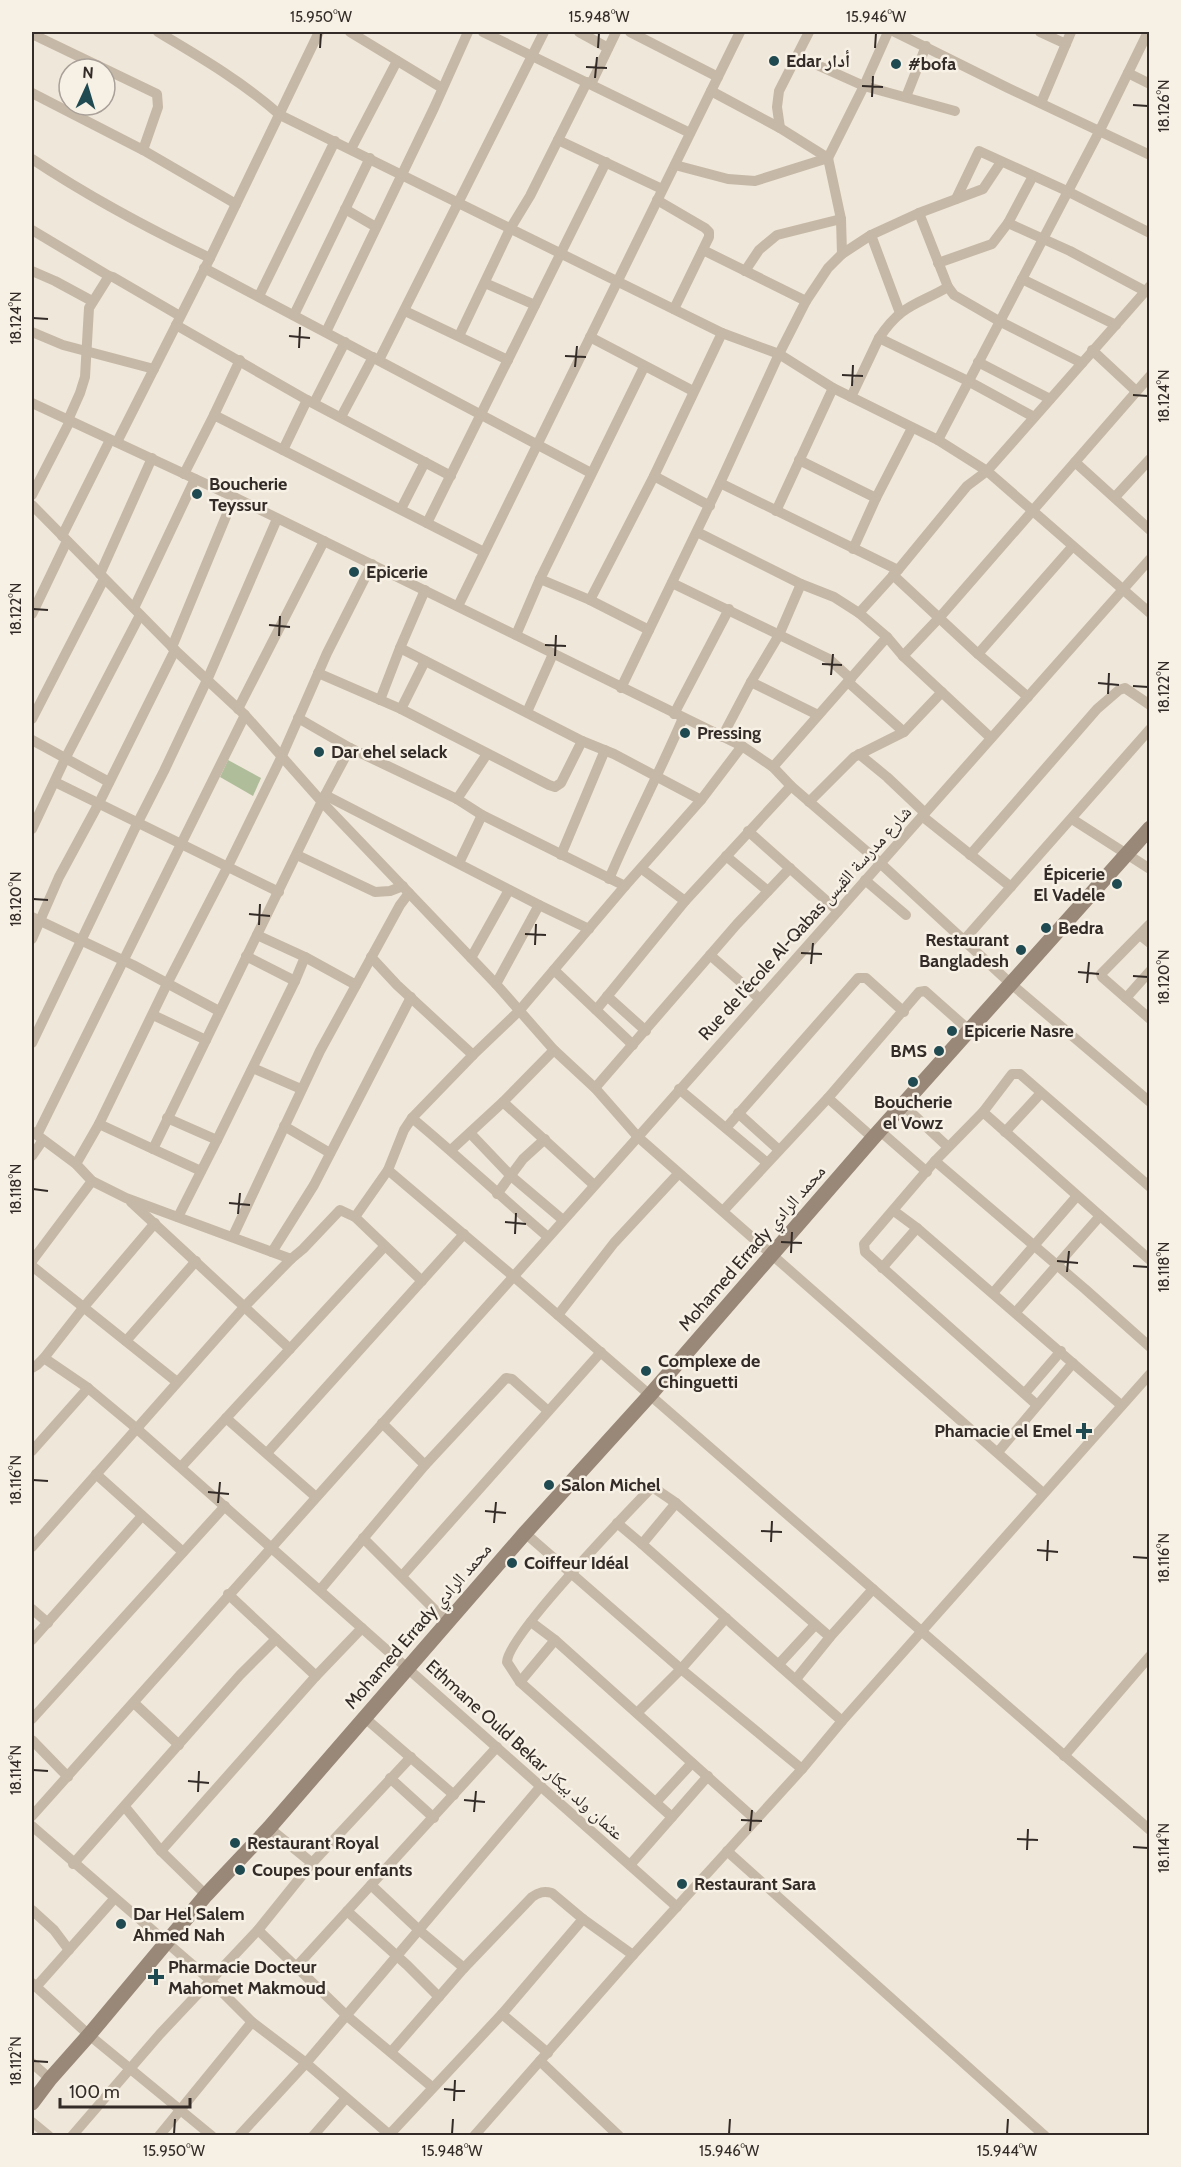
<svg xmlns="http://www.w3.org/2000/svg" width="1181" height="2167" viewBox="0 0 1181 2167" font-family="Cabin,'Noto Naskh Arabic',sans-serif">
  <rect width="100%" height="100%" fill="#efe7d9"/>
  <path fill="#afbd9b" d="M228,760L261,778L253,796L220,777Z"/>
  <g fill="none" stroke-linecap="round" stroke-linejoin="round">
    <g stroke="#c6b8a6" stroke-width="10">
      <path d="M158,32C200,57 243,82 280,115L722,333L779,354L833,388L938,440L987,471L967,486L898,570L859,613"/>
      <path d="M350,32L442,88"/>
      <path d="M483,32L690,133"/>
      <path d="M579,32L608,48"/>
      <path d="M630,32L718,77"/>
      <path d="M895,32L1008,88L1150,155"/>
      <path d="M1040,32L1066,44"/>
      <path d="M32,34L157,94L158,107L143,150"/>
      <path d="M797,56L864,86L955,111"/>
      <path d="M1128,73L1150,84"/>
      <path d="M591,84L616,32"/>
      <path d="M711,91L780,128L828,158L864,86L888,32"/>
      <path d="M32,93L143,150L236,204"/>
      <path d="M906,97L926,46"/>
      <path d="M1041,103L1071,32"/>
      <path d="M780,128L777,107L779,91L809,32"/>
      <path d="M558,140L662,189"/>
      <path d="M351,149L397,61"/>
      <path d="M32,159C88,196 149,229 210,258"/>
      <path d="M675,165L728,179L755,181L828,158L841,219L842,254"/>
      <path d="M956,199L979,151L1067,191L1150,233"/>
      <path d="M657,200L705,228L709,232V237L674,309"/>
      <path d="M345,209L376,227"/>
      <path d="M919,213L948,287"/>
      <path d="M1008,223L1070,251L1145,291"/>
      <path d="M32,230L109,276"/>
      <path d="M871,235L900,313"/>
      <path d="M703,250L806,301"/>
      <path d="M938,263L992,244L1008,223L1033,176"/>
      <path d="M204,268L591,473"/>
      <path d="M32,271L55,281L92,301"/>
      <path d="M745,271L759,250L777,235L841,219"/>
      <path d="M1022,279L1116,325"/>
      <path d="M485,283L535,305"/>
      <path d="M1150,286L987,471L1150,613"/>
      <path d="M259,296L335,141"/>
      <path d="M405,311L508,360"/>
      <path d="M294,315L370,158"/>
      <path d="M176,325L307,400L451,476"/>
      <path d="M32,332L63,345L154,369"/>
      <path d="M326,332L434,108L468,32"/>
      <path d="M459,336L510,229L530,196L587,82"/>
      <path d="M590,337L693,391"/>
      <path d="M879,338C902,304 915,306 948,287L954,295L999,321L1082,363"/>
      <path d="M1092,350L1136,391"/>
      <path d="M379,360L544,32"/>
      <path d="M978,362L1050,399"/>
      <path d="M851,397L879,338L968,381L1034,417"/>
      <path d="M32,403L234,497L742,746L773,767L791,786L879,862L1010,983L1150,1102"/>
      <path d="M314,403L345,342"/>
      <path d="M214,415L240,360"/>
      <path d="M341,417L373,357"/>
      <path d="M68,420L80,393L85,377L89,308L109,276L113,277L180,316"/>
      <path d="M938,440L1100,130L1148,32"/>
      <path d="M117,442L210,258L319,32"/>
      <path d="M283,450L307,400"/>
      <path d="M799,460L876,498"/>
      <path d="M1075,462L1150,530"/>
      <path d="M184,474L214,415L484,552"/>
      <path d="M654,476L710,506"/>
      <path d="M720,483L898,570"/>
      <path d="M32,495L70,421"/>
      <path d="M1115,497L1150,459"/>
      <path d="M32,505L177,652L245,715L322,802L496,984L554,1050L595,1088L638,1137L1043,1493"/>
      <path d="M401,509L425,462"/>
      <path d="M776,511L833,388"/>
      <path d="M427,523L606,162"/>
      <path d="M697,532L801,584L834,597L859,613L887,637L903,656L991,738"/>
      <path d="M62,536L110,440"/>
      <path d="M853,549L876,498L912,428"/>
      <path d="M100,574L152,458"/>
      <path d="M893,575L978,654L1028,697"/>
      <path d="M540,579L590,600L649,630"/>
      <path d="M672,583L829,659L851,679"/>
      <path d="M590,600L654,476L722,333"/>
      <path d="M458,606L740,32"/>
      <path d="M134,608L195,479"/>
      <path d="M32,614L67,541"/>
      <path d="M516,635L540,579L644,367"/>
      <path d="M172,647L234,497"/>
      <path d="M400,648L582,741L614,754L701,800"/>
      <path d="M978,654L1072,547"/>
      <path d="M903,656L940,617L1150,376"/>
      <path d="M318,673L401,709L549,785L555,787L561,783L582,741"/>
      <path d="M751,682L818,715"/>
      <path d="M848,682L904,732"/>
      <path d="M621,688L720,483L779,354L806,301L828,268L842,254L871,235L919,213L983,189L1001,162"/>
      <path d="M380,700L400,648L425,590"/>
      <path d="M238,709L324,541"/>
      <path d="M401,709L425,661"/>
      <path d="M527,712L553,654"/>
      <path d="M674,714L729,609"/>
      <path d="M298,718L350,748L457,799L482,815L625,886"/>
      <path d="M32,719L104,579"/>
      <path d="M722,737L751,682L779,635L801,584"/>
      <path d="M32,740L109,782"/>
      <path d="M859,754L887,777L925,813"/>
      <path d="M773,767L887,637"/>
      <path d="M55,782L279,892"/>
      <path d="M325,795L539,905L589,929"/>
      <path d="M457,799L487,754"/>
      <path d="M809,802L854,757L904,732L942,692"/>
      <path d="M922,816L1011,887"/>
      <path d="M1072,819L1150,869"/>
      <path d="M32,829L65,759L140,615"/>
      <path d="M748,831L838,911"/>
      <path d="M297,855L375,892L390,891L403,886"/>
      <path d="M561,855L605,750"/>
      <path d="M970,855L1097,709L1119,690L1125,688L1150,705"/>
      <path d="M726,856L768,891"/>
      <path d="M459,863L482,815"/>
      <path d="M642,869L685,901"/>
      <path d="M609,879C632,824 660,772 683,718"/>
      <path d="M865,880L906,915"/>
      <path d="M32,917L133,965L219,1011"/>
      <path d="M1150,924L1101,974L1102,977L1150,1019"/>
      <path d="M257,935L305,957L356,985"/>
      <path d="M1140,935L1150,943"/>
      <path d="M32,939L59,877L99,803L175,650"/>
      <path d="M964,940L1150,729"/>
      <path d="M710,955L760,999"/>
      <path d="M371,957L397,985L473,1055"/>
      <path d="M471,958L509,890"/>
      <path d="M554,970L633,1045"/>
      <path d="M295,981L305,957"/>
      <path d="M496,984L539,905"/>
      <path d="M607,996L646,1031"/>
      <path d="M1126,998L1150,971"/>
      <path d="M596,1010L685,901L791,786"/>
      <path d="M153,1015L206,1040"/>
      <path d="M32,1043L138,822L164,771L208,678L277,519"/>
      <path d="M253,1068L301,1089"/>
      <path d="M595,1088L737,924L790,868"/>
      <path d="M679,1089L766,1162"/>
      <path d="M828,1098L873,1138"/>
      <path d="M503,1102L594,1185"/>
      <path d="M903,1105L948,1147"/>
      <path d="M983,1112L1150,1260"/>
      <path d="M738,1113L779,1150"/>
      <path d="M167,1118L217,1140L295,981L246,956"/>
      <path d="M412,1118C458,1156 502,1198 548,1237"/>
      <path d="M99,1124L153,1149L325,795L350,748"/>
      <path d="M284,1126L330,1153"/>
      <path d="M726,1128L858,978H866L904,1012"/>
      <path d="M880,1131L927,1172"/>
      <path d="M33,1132L76,1164L92,1181L126,1198L291,1259"/>
      <path d="M1005,1132L1041,1093"/>
      <path d="M470,1133L511,1176L563,1220"/>
      <path d="M37,1135L245,715"/>
      <path d="M153,1149L201,1171"/>
      <path d="M451,1150L503,1102L554,1050"/>
      <path d="M32,1156L43,1140"/>
      <path d="M935,1161L1085,1289L1150,1347"/>
      <path d="M76,1164L99,1124L167,984L228,866L281,758L327,653L372,564"/>
      <path d="M388,1170L513,1276L1150,1830"/>
      <path d="M497,1194L523,1159L545,1139"/>
      <path d="M131,1202L290,1349"/>
      <path d="M723,1211L828,1098L919,992L925,991L969,1030"/>
      <path d="M894,1211L917,1228L1121,1405"/>
      <path d="M178,1217L217,1140"/>
      <path d="M355,1217L388,1170L404,1130L412,1118L473,1055L519,1011L625,886L701,800L742,746"/>
      <path d="M233,1236L320,1051L400,905L409,893"/>
      <path d="M272,1252L314,1185L411,997"/>
      <path d="M32,1261L92,1181"/>
      <path d="M32,1266L177,1382"/>
      <path d="M882,1268L917,1228"/>
      <path d="M993,1293L1077,1196"/>
      <path d="M1016,1312L1100,1216"/>
      <path d="M558,1315L614,1243L678,1174"/>
      <path d="M126,1341L196,1261"/>
      <path d="M44,1358L88,1388L136,1428L677,1907"/>
      <path d="M32,1368L37,1365L44,1358L83,1308L155,1223"/>
      <path d="M1025,1393L1061,1351"/>
      <path d="M1037,1405L865,1252L864,1244L935,1161L983,1112L1012,1074H1020L1150,1187"/>
      <path d="M226,1418L316,1497"/>
      <path d="M382,1423L425,1465"/>
      <path d="M32,1451L88,1388"/>
      <path d="M998,1452L1073,1363"/>
      <path d="M267,1453L464,1234"/>
      <path d="M181,1467L384,1247"/>
      <path d="M96,1474L183,1552"/>
      <path d="M617,1523L642,1544L842,1721"/>
      <path d="M525,1533L681,1669L802,1769"/>
      <path d="M363,1538L447,1622"/>
      <path d="M642,1544L676,1503"/>
      <path d="M32,1547L245,1306L291,1259L303,1249L340,1210L355,1217L422,1281"/>
      <path d="M402,1576L601,1352"/>
      <path d="M320,1590L425,1465L506,1378L512,1379L547,1410"/>
      <path d="M228,1594L316,1676"/>
      <path d="M32,1609L48,1623"/>
      <path d="M531,1622L555,1640L756,1820"/>
      <path d="M32,1640L142,1516"/>
      <path d="M779,1664L815,1625"/>
      <path d="M796,1679L830,1637L873,1589"/>
      <path d="M520,1682L555,1640"/>
      <path d="M134,1703L179,1745"/>
      <path d="M637,1713L681,1669L726,1618"/>
      <path d="M365,1718L454,1795"/>
      <path d="M32,1719L225,1506"/>
      <path d="M32,1740L68,1777"/>
      <path d="M1064,1756L1150,1656"/>
      <path d="M390,1778L434,1818"/>
      <path d="M656,1802L692,1763"/>
      <path d="M125,1807L161,1851L206,1895"/>
      <path d="M32,1816L638,1137L1150,559"/>
      <path d="M672,1817L520,1682L507,1662C507,1637 627,1513 650,1489L654,1488L676,1503L830,1637"/>
      <path d="M32,1826L210,1980L252,2022L306,2063L391,2136"/>
      <path d="M269,1828L312,1863"/>
      <path d="M161,1851L316,1676L362,1628"/>
      <path d="M727,1851L1045,2136"/>
      <path d="M73,1864L240,1675L276,1639"/>
      <path d="M630,1865L708,1776"/>
      <path d="M371,1885L419,1930L464,1968"/>
      <path d="M32,1910L54,1930L69,1950"/>
      <path d="M347,1911L407,1965L439,1997"/>
      <path d="M258,1930L346,2015L432,2087"/>
      <path d="M296,1967L497,1747"/>
      <path d="M32,1983L89,2035L212,2136"/>
      <path d="M36,1987L114,1899"/>
      <path d="M502,2014L548,2053"/>
      <path d="M391,2052L464,1968L532,1897C539,1892 544,1891 552,1893L583,1919L633,1955"/>
      <path d="M540,2061L619,2136"/>
      <path d="M32,2063L50,2079"/>
      <path d="M32,2122L49,2136"/>
      <path d="M390,2134L502,2014L583,1919"/>
      <path d="M72,2136L160,2034L258,1930L312,1863L411,1757"/>
      <path d="M159,2136L252,2022"/>
      <path d="M239,2136L306,2063L541,1786"/>
      <path d="M313,2136L346,2098"/>
      <path d="M474,2136L633,1955L802,1769L842,1721L1150,1374"/>
    </g>
    <path stroke="#998778" stroke-width="15" d="M32,2103L50,2079L89,2035L206,1895L269,1828L525,1533L650,1395L873,1138L1150,828"/>
  </g>
  <path fill="none" stroke="#332b27" stroke-width="2" d="M320,48L321,33M598,48L599,33M875,48L876,33M586,67L607,68M595,78L597,57M862,86L883,87M872,97L873,76M1133,105L1148,106M33,318L48,319M289,336L310,338M299,348L300,327M565,356L586,357M575,367L577,346M842,375L863,376M852,386L853,365M1133,395L1148,396M33,609L48,610M269,625L290,627M279,636L280,616M545,645L566,646M555,656L556,635M822,664L842,665M831,675L833,654M1098,683L1119,685M1133,686L1148,687M1108,694L1109,673M33,899L48,900M249,914L270,916M259,925L260,904M525,934L546,935M535,945L536,924M801,953L822,954M811,964L813,943M1078,972L1099,974M1133,976L1148,977M1087,983L1089,962M33,1189L48,1191M229,1203L250,1205M238,1214L240,1193M505,1222L526,1224M515,1234L516,1213M781,1242L802,1243M791,1253L792,1232M1057,1261L1078,1263M1133,1266L1148,1267M1067,1272L1069,1251M33,1480L48,1481M208,1492L229,1494M218,1503L220,1482M485,1511L506,1513M494,1523L496,1502M761,1531L782,1532M771,1542L772,1521M1037,1550L1058,1552M1133,1557L1148,1558M1047,1561L1048,1540M33,1770L48,1771M188,1781L209,1783M198,1792L199,1771M464,1800L485,1802M474,1812L476,1791M741,1820L762,1821M750,1831L752,1810M1017,1839L1038,1840M1133,1847L1148,1848M1027,1850L1028,1829M33,2061L48,2062M444,2089L465,2091M454,2101L455,2080M174,2134L175,2119M452,2134L453,2119M729,2134L730,2119M1007,2134L1008,2119"/>
  <g fill="#1f4a51" stroke="#f7f0e5" stroke-width="2">
    <circle cx="774" cy="61" r="6"/>
    <circle cx="896" cy="64" r="6"/>
    <circle cx="197" cy="494" r="6"/>
    <circle cx="354" cy="572" r="6"/>
    <circle cx="685" cy="733" r="6"/>
    <circle cx="319" cy="752" r="6"/>
    <circle cx="1117" cy="884" r="6"/>
    <circle cx="1046" cy="928" r="6"/>
    <circle cx="1021" cy="950" r="6"/>
    <circle cx="952" cy="1031" r="6"/>
    <circle cx="939" cy="1051" r="6"/>
    <circle cx="913" cy="1082" r="6"/>
    <circle cx="646" cy="1371" r="6"/>
    <path d="M1081 1422h6v6h6v6h-6v6h-6v-6h-6v-6h6z"/>
    <circle cx="549" cy="1485" r="6"/>
    <circle cx="512" cy="1563" r="6"/>
    <circle cx="235" cy="1843" r="6"/>
    <circle cx="240" cy="1870" r="6"/>
    <circle cx="682" cy="1884" r="6"/>
    <circle cx="121" cy="1924" r="6"/>
    <path d="M153 1968h6v6h6v6h-6v6h-6v-6h-6v-6h6z"/>
  </g>
  <g text-anchor="middle" stroke-width="5" stroke-linejoin="round" paint-order="stroke">
    <g font-size="18" font-weight="bold" fill="#332b27" stroke="#f7f0e5" text-anchor="start">
      <text x="786" y="67">Edar أدار</text>
      <text x="908" y="70">#bofa</text>
      <text x="209" y="490">Boucherie<tspan x="209" dy="21">Teyssur</tspan></text>
      <text x="366" y="578">Epicerie</text>
      <text x="697" y="739">Pressing</text>
      <text x="331" y="758">Dar ehel selack</text>
      <text x="1105" y="880" text-anchor="end">Épicerie<tspan x="1105" dy="21">El Vadele</tspan></text>
      <text x="1058" y="934">Bedra</text>
      <text x="1009" y="946" text-anchor="end">Restaurant<tspan x="1009" dy="21">Bangladesh</tspan></text>
      <text x="964" y="1037">Epicerie Nasre</text>
      <text x="927" y="1057" text-anchor="end">BMS</text>
      <text x="913" y="1108" text-anchor="middle">Boucherie<tspan x="913" dy="21">el Vowz</tspan></text>
      <text x="658" y="1367">Complexe de<tspan x="658" dy="21">Chinguetti</tspan></text>
      <text x="1072" y="1437" text-anchor="end">Phamacie el Emel</text>
      <text x="561" y="1491">Salon Michel</text>
      <text x="524" y="1569">Coiffeur Idéal</text>
      <text x="247" y="1849">Restaurant Royal</text>
      <text x="252" y="1876">Coupes pour enfants</text>
      <text x="694" y="1890">Restaurant Sara</text>
      <text x="133" y="1920">Dar Hel Salem<tspan x="133" dy="21">Ahmed Nah</tspan></text>
      <text x="168" y="1973">Pharmacie Docteur<tspan x="168" dy="21">Mahomet Makmoud</tspan></text>
    </g>
    <g font-size="18" fill="#332b27" stroke="#f7f0e5">
      <text transform="translate(805 923) rotate(-48)" y="6">Rue de l'école Al-Qabas شارع مدرسة القبس</text>
      <text transform="translate(752 1248) rotate(-49)" y="6">Mohamed Errady محمد الرادي</text>
      <text transform="translate(418 1626) rotate(-49)" y="6">Mohamed Errady محمد الرادي</text>
      <text transform="translate(525 1750) rotate(42)" y="6">Ethmane Ould Bekar عثمان ولد بيكار</text>
    </g>
  </g>
  <rect width="1181" height="2167" fill="none" stroke="#f7f0e5" stroke-width="66"/>
  <g transform="translate(87 87) rotate(4)"><circle r="28" fill="#f7f0e5" stroke="#a9a199" stroke-width="1.5"/>
  <path d="M0-4.5L10 22L0 15L-10 22Z" fill="#1f4a51"/>
  <text y="-9" font-size="16" font-weight="bold" text-anchor="middle" fill="#332b27">N</text>
  </g>
  <path d="M60 2098v9h130v-9" fill="none" stroke="#332b27" stroke-width="3"/>
  <text x="69" y="2098" font-size="18" fill="#332b27" stroke="#f7f0e5" stroke-width="4.5" paint-order="stroke">100 m</text>
  <rect x="33" y="33" width="1115" height="2101" fill="none" stroke="#332b27" stroke-width="2"/>
  <g font-size="15" text-anchor="middle" fill="#332b27">
    <text x="321" y="22">15.950°W</text>
    <text x="599" y="22">15.948°W</text>
    <text x="876" y="22">15.946°W</text>
    <text transform="translate(1164 106) rotate(-90)" y="5">18.126°N</text>
    <text transform="translate(16 318) rotate(-90)" y="5">18.124°N</text>
    <text transform="translate(1164 396) rotate(-90)" y="5">18.124°N</text>
    <text transform="translate(16 609) rotate(-90)" y="5">18.122°N</text>
    <text transform="translate(1164 687) rotate(-90)" y="5">18.122°N</text>
    <text transform="translate(16 899) rotate(-90)" y="5">18.120°N</text>
    <text transform="translate(1164 977) rotate(-90)" y="5">18.120°N</text>
    <text transform="translate(16 1189) rotate(-90)" y="5">18.118°N</text>
    <text transform="translate(1164 1267) rotate(-90)" y="5">18.118°N</text>
    <text transform="translate(16 1480) rotate(-90)" y="5">18.116°N</text>
    <text transform="translate(1164 1558) rotate(-90)" y="5">18.116°N</text>
    <text transform="translate(16 1770) rotate(-90)" y="5">18.114°N</text>
    <text transform="translate(1164 1848) rotate(-90)" y="5">18.114°N</text>
    <text transform="translate(16 2061) rotate(-90)" y="5">18.112°N</text>
    <text x="174" y="2156">15.950°W</text>
    <text x="452" y="2156">15.948°W</text>
    <text x="729" y="2156">15.946°W</text>
    <text x="1007" y="2156">15.944°W</text>
  </g>
</svg>
